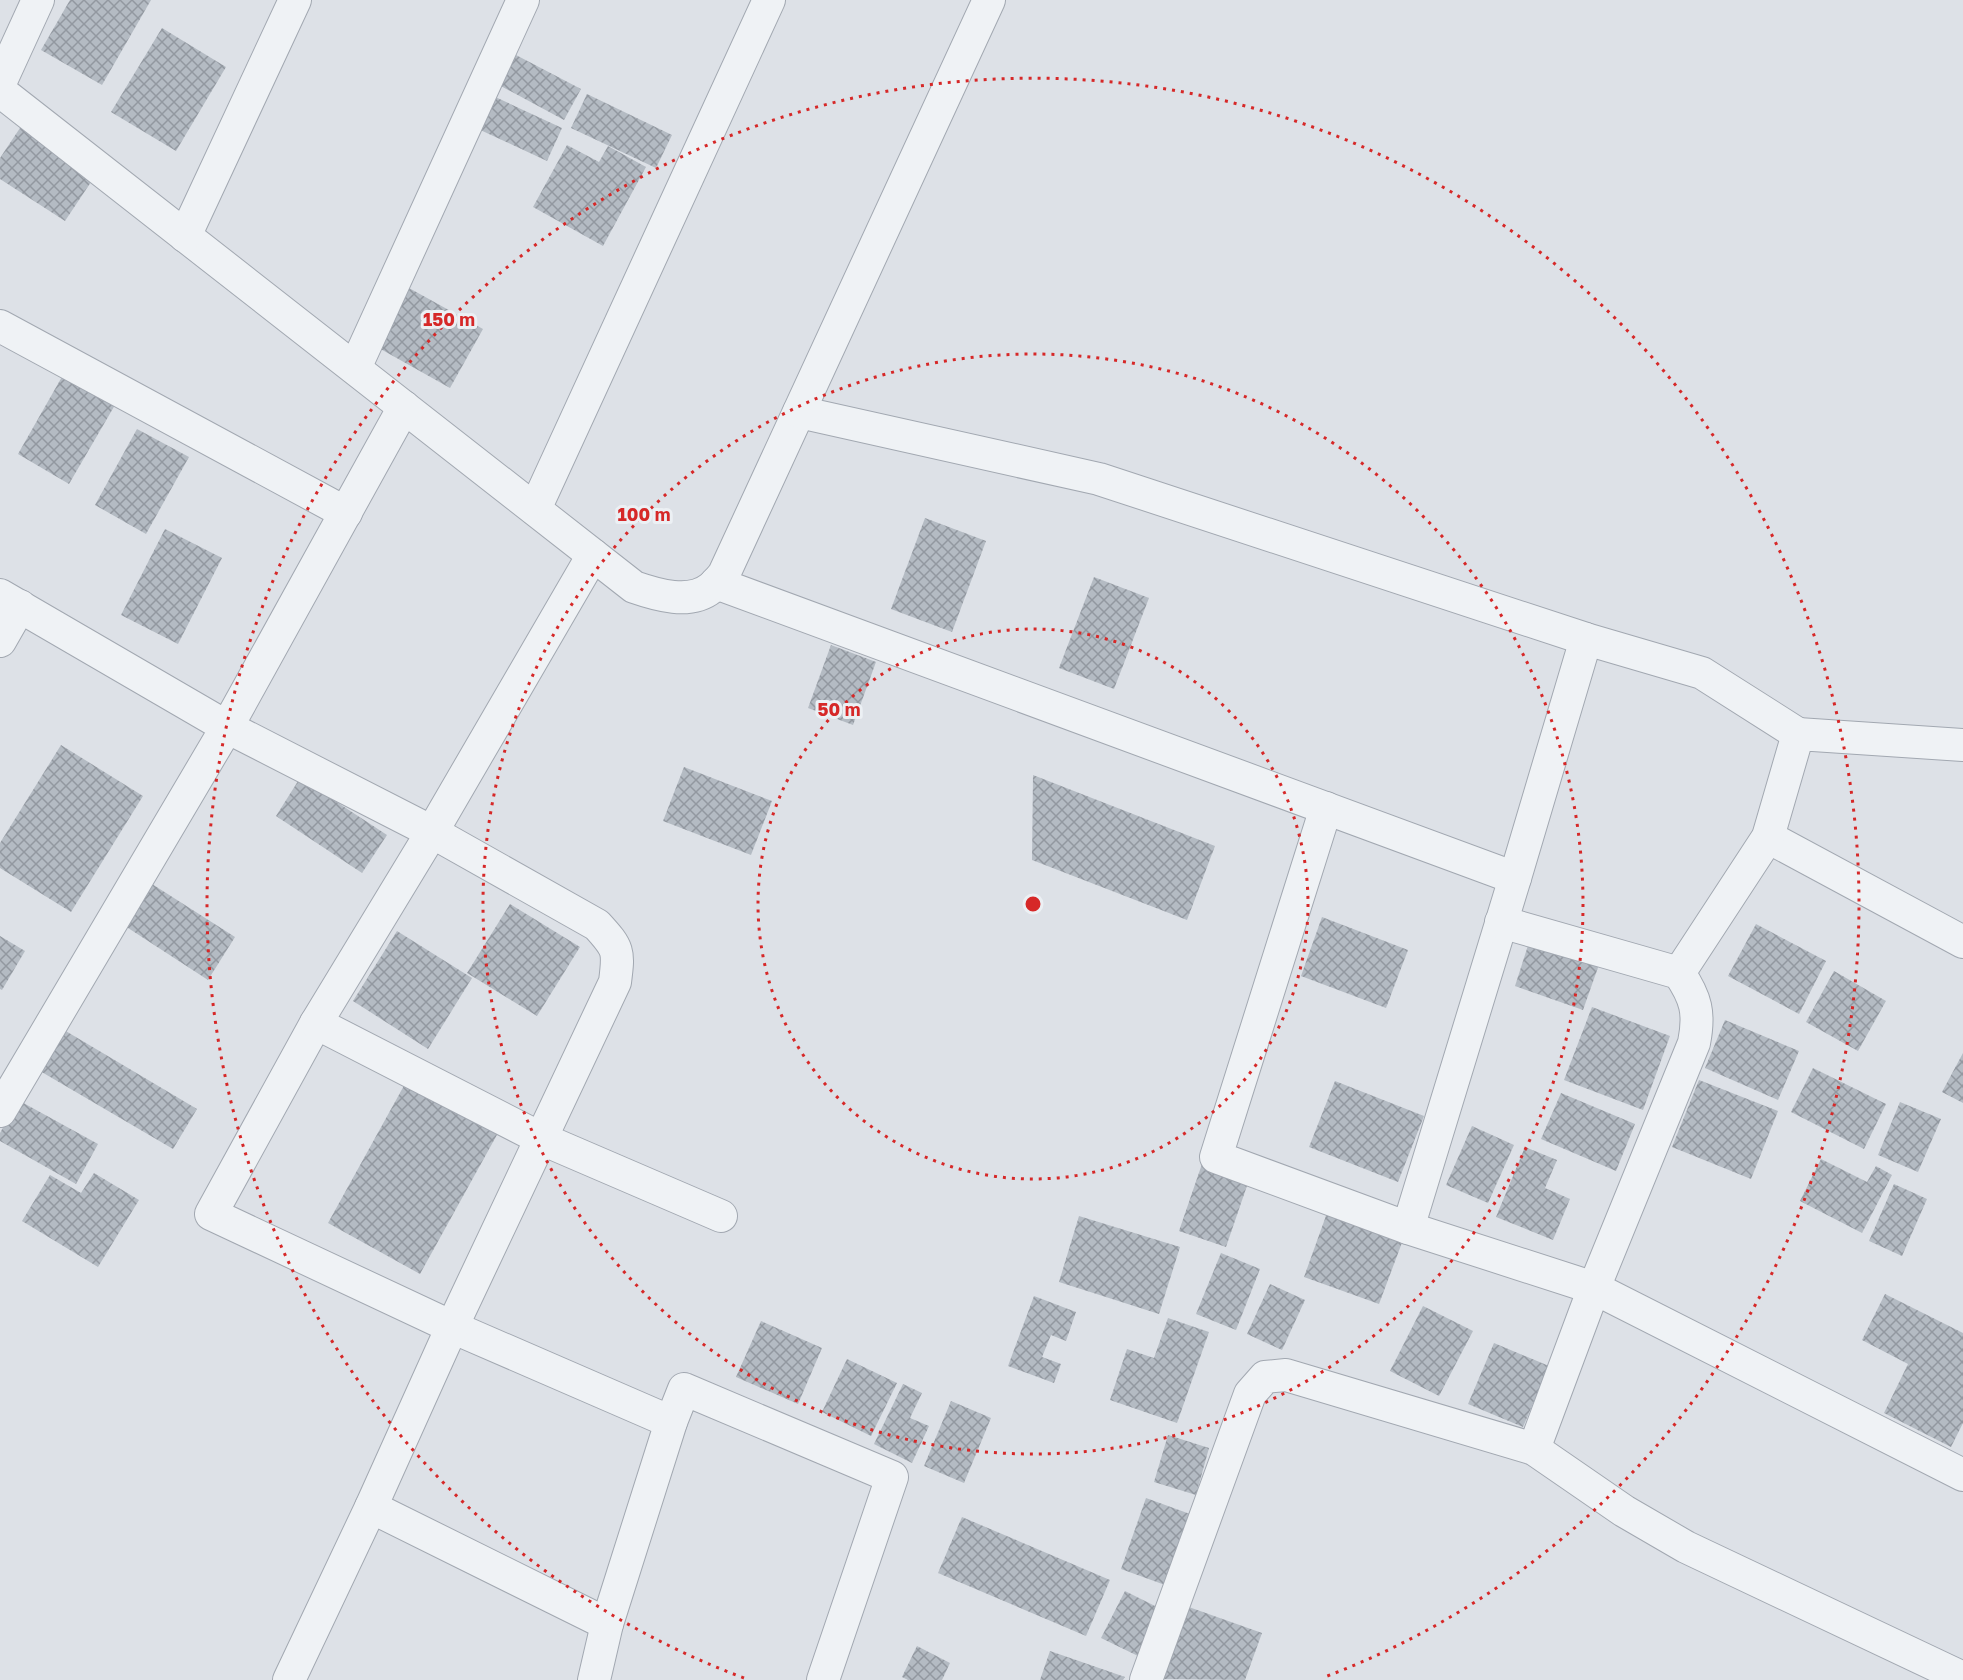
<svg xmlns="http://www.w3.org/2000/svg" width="1963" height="1680" viewBox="0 0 1963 1680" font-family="'Golos Text',sans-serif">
  <defs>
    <pattern id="building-cross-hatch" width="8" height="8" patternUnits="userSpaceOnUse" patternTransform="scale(1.5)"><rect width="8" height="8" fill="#b4bbc3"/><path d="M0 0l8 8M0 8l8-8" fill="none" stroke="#9298a0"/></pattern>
  </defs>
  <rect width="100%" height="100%" fill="#dde1e7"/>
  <g fill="url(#building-cross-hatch)">
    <path d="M70,0H151L102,85L41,50Z"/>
    <path d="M162,28L226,67L176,151L111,112Z"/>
    <path d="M516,55L581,89L564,120L499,85Z"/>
    <path d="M587,94L672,135L656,168L571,128Z"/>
    <path d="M491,95L562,128L547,161L476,128Z"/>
    <path d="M22,125L97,173L65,221L0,179V158Z"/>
    <path d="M567,145L599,162L608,146L646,167L603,246L533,207Z"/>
    <path d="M409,288L483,329L450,388L377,347Z"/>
    <path d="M63,375L115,405L69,484L18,454Z"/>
    <path d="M137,429L189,457L146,534L95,505Z"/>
    <path d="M925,518L986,541L952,632L891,609Z"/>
    <path d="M165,529L222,558L178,644L121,615Z"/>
    <path d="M1094,577L1149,598L1114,689L1059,668Z"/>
    <path d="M831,645L876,662L853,725L808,708Z"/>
    <path d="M61,745L143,796L71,912L0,868V843Z"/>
    <path d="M684,767L772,801L751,855L663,821Z"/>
    <path d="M1033,775L1215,846L1187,920L1032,860Z"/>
    <path d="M300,778L387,835L362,873L276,816Z"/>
    <path d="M152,884L235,937L208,980L125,926Z"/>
    <path d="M510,904L580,947L537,1016L467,973Z"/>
    <path d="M1322,917L1408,950L1386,1008L1301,976Z"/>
    <path d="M1756,924L1826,961L1799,1014L1728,976Z"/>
    <path d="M397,931L472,978L428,1049L353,1001Z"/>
    <path d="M0,936L25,951L2,990L0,989Z"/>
    <path d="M1531,936L1601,959L1583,1010L1515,986Z"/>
    <path d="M1834,971L1886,1001L1858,1051L1806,1022Z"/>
    <path d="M1592,1007L1670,1036L1643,1110L1564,1080Z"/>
    <path d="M1725,1020L1799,1051L1778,1100L1705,1068Z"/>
    <path d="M64,1030L197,1109L173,1149L40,1071Z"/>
    <path d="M1963,1053V1103L1942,1092Z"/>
    <path d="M1813,1068L1886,1104L1864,1149L1791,1112Z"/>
    <path d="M1699,1080L1778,1111L1751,1179L1672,1147Z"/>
    <path d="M1335,1081L1424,1116L1398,1182L1309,1147Z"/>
    <path d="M406,1082L498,1133L420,1274L328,1223Z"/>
    <path d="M1561,1093L1635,1124L1616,1171L1541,1139Z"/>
    <path d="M18,1100L98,1144L76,1184L0,1141V1133Z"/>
    <path d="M1900,1102L1941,1119L1918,1172L1878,1155Z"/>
    <path d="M1472,1126L1514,1145L1488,1203L1446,1185Z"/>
    <path d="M1525,1147L1557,1160L1545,1188L1570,1199L1553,1240L1496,1217Z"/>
    <path d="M1821,1159L1867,1182L1876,1166L1892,1175L1862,1233L1800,1201Z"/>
    <path d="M1203,1161L1250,1177L1226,1247L1179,1231Z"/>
    <path d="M94,1173L139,1200L98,1267L22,1221L50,1175L81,1193Z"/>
    <path d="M1894,1184L1927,1199L1902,1256L1869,1241Z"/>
    <path d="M1327,1213L1403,1240L1379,1304L1304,1277Z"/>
    <path d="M1079,1216L1180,1247L1159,1314L1059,1282Z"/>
    <path d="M1221,1253L1260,1269L1236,1330L1196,1314Z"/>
    <path d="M1270,1284L1305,1300L1282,1350L1247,1334Z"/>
    <path d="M1885,1294L1963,1333V1423L1951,1447L1884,1413L1908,1364L1862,1340Z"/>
    <path d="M1034,1296L1076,1312L1066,1341L1051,1335L1042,1357L1061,1364L1054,1383L1008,1366Z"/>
    <path d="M1423,1306L1473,1331L1439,1396L1390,1371Z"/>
    <path d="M1168,1318L1209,1332L1177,1423L1110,1400L1127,1349L1154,1358Z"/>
    <path d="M761,1321L822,1348L798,1404L736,1377Z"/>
    <path d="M1494,1343L1549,1366L1523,1427L1468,1404Z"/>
    <path d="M847,1359L897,1383L871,1436L822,1412Z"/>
    <path d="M903,1384L922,1393L910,1418L929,1426L912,1463L874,1444Z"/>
    <path d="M951,1401L991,1418L964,1483L924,1466Z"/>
    <path d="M1168,1435L1209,1448L1196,1495L1154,1482Z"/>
    <path d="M1146,1498L1190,1514L1165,1585L1121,1569Z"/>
    <path d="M962,1517L1110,1580L1086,1636L938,1573Z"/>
    <path d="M1125,1591L1161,1609L1138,1656L1101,1638Z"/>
    <path d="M1186,1606L1262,1633L1245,1680L1161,1679Z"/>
    <path d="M917,1646L950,1663L942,1680H908L902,1677Z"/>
    <path d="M1050,1651L1125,1677L1123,1680H1040Z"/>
  </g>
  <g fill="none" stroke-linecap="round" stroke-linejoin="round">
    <g stroke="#a2a8b1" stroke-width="34">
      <g id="street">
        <path d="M0,83L38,0"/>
        <path d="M0,91L634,587C657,595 690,605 711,588C716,584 720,579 724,574L989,0"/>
        <path d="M185,236L295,0"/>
        <path d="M0,326L346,513"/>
        <path d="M355,368L523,0"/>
        <path d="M799,412L1099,479L1586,639L1702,673L1798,734"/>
        <path d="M535,509L769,0"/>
        <path d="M593,555L432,832L316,1023L211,1214L452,1327L671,1422"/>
        <path d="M716,583L1515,878"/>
        <path d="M0,595L227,727L432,832L597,925C619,949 619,951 615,982L452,1327L371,1507L289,1680"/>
        <path d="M0,641L20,606"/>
        <path d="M1326,808L1216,1157L1408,1228L1515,878L1586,639"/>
        <path d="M1768,837L1963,942"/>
        <path d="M1679,973L1768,837L1798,734L1963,745"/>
        <path d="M316,1023L542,1139L721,1216"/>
        <path d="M0,1111L227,727L404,407"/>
        <path d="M1408,1228L1594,1288L1694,1043C1700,1013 1696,998 1679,973L1501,922"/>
        <path d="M1534,1449L1594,1288L1963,1475"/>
        <path d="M371,1507L607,1624"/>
        <path d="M594,1680L607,1624L671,1422L684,1389L892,1477L823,1680"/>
        <path d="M1146,1680L1250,1394L1265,1377L1286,1375L1534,1449L1624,1511L1686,1547L1963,1678"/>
      </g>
    </g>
    <use href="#street" stroke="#eff2f5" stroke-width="32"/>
  </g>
  <g fill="none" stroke="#d62828" stroke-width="3" stroke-dasharray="3 6">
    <circle cx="1033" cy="904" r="275"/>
    <circle cx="1033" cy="904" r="550"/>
    <path d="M744 1678A826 826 0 1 1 1322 1678"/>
  </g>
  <circle cx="1033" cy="904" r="9" fill="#d62828" stroke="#ecf0f4" stroke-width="3"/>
  <g font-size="18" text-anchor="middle" font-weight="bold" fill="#d62828" stroke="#ecf0f4" stroke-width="6" stroke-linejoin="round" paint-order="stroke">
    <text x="449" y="326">150 m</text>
    <text x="644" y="521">100 m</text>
    <text x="839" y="716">50 m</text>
  </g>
</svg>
